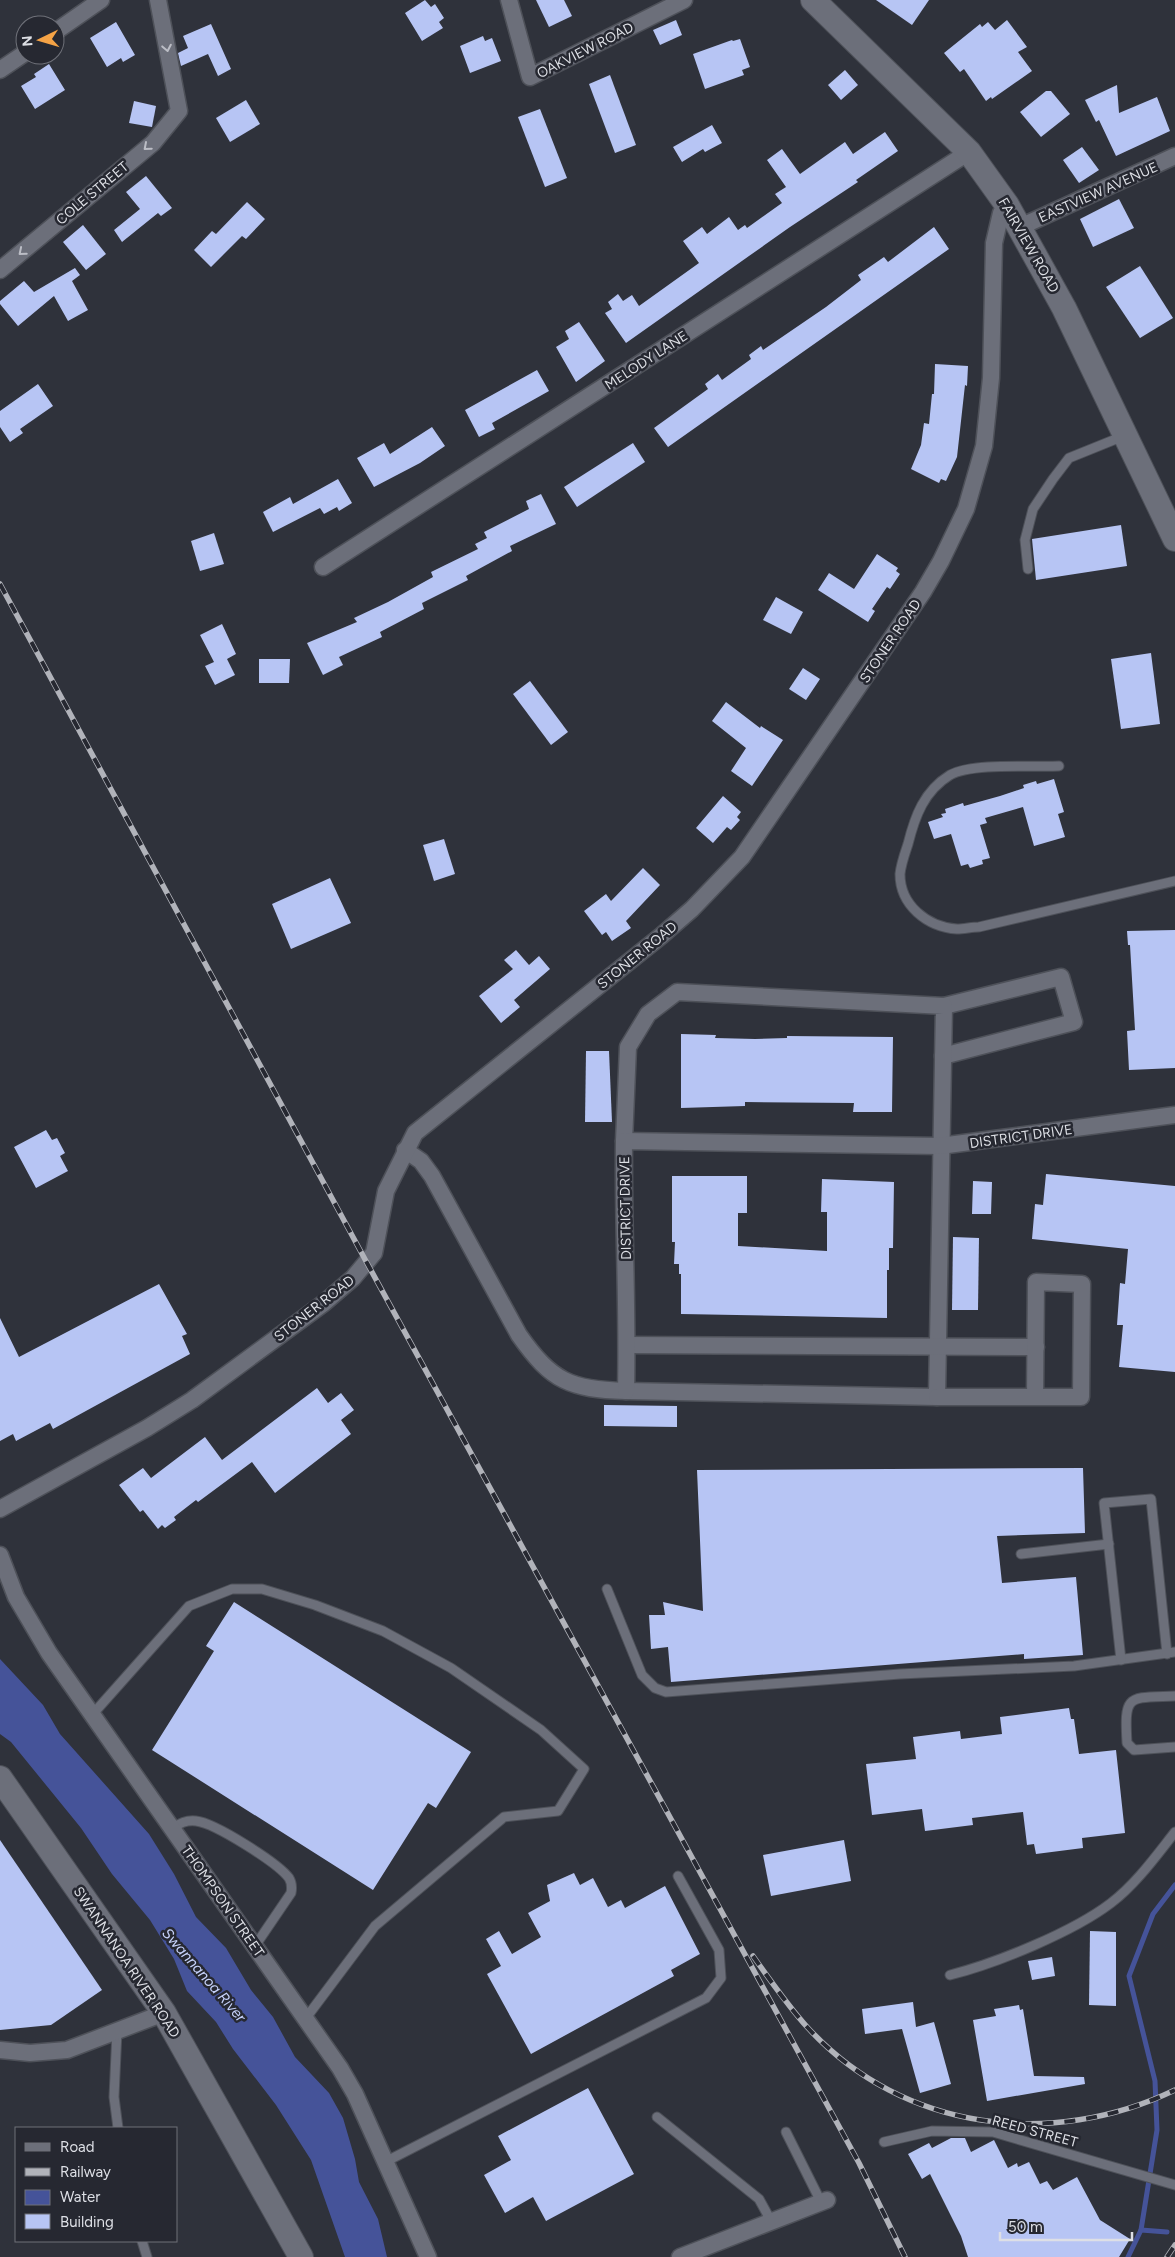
<svg xmlns="http://www.w3.org/2000/svg" width="1175" height="2257" viewBox="0 0 1175 2257" font-family="Figtree,sans-serif">
  <rect width="100%" height="100%" fill="#2f323b"/>
  <path fill="#455399" d="M0,1659L43,1705L60,1734L149,1834L174,1874L196,1917L226,1948L251,1990L273,2017L295,2057L329,2093L343,2118L355,2159L359,2182L378,2219L387,2257H345L311,2160L276,2105L233,2049L216,2022L187,1991L174,1959L150,1920L112,1874L81,1828L11,1742L0,1734Z"/>
  <g fill="none" stroke-linecap="round" stroke-linejoin="round">
    <g stroke="#455399" stroke-width="5">
      <path d="M1141,2230L1167,2232"/>
      <path d="M1128,2257L1141,2230L1157,2130L1155,2081L1129,1976L1153,1914L1175,1885"/>
    </g>
  </g>
  <g fill="#b7c5f4">
    <path d="M425,0L431,7L435,4L444,18L439,22L443,28L422,41L405,13Z"/>
    <path d="M536,0H564L572,16L549,27Z"/>
    <path d="M876,0H929L912,25Z"/>
    <path d="M676,20L682,35L660,45L653,30Z"/>
    <path d="M1007,20L1027,47L1018,52L1032,71L992,99L991,97L986,101L964,69L960,72L944,53L980,24L982,27L988,22L995,30Z"/>
    <path d="M116,22L135,55L123,62L121,58L107,67L90,38Z"/>
    <path d="M211,24L231,69L218,76L208,54L181,66L178,53L188,48L183,36Z"/>
    <path d="M483,36L485,41L492,38L501,61L470,73L460,46Z"/>
    <path d="M740,39L750,67L742,70L744,75L705,89L693,54L732,40L733,41Z"/>
    <path d="M49,64L65,90L35,109L21,86L36,77L34,74Z"/>
    <path d="M845,70L858,85L841,100L828,85Z"/>
    <path d="M610,75L636,145L615,153L589,84Z"/>
    <path d="M1117,85L1119,113L1157,97L1170,131L1116,156L1099,120L1096,122L1085,100Z"/>
    <path d="M1046,91H1051L1070,114L1041,137L1020,112Z"/>
    <path d="M246,100L260,124L230,142L216,118Z"/>
    <path d="M134,101L156,106L152,127L129,123Z"/>
    <path d="M540,109L567,178L545,187L518,117Z"/>
    <path d="M712,125L722,143L705,152L703,149L682,162L673,147Z"/>
    <path d="M885,132L898,151L856,180L858,182L790,227L626,343L605,313L612,309L608,302L618,294L623,301L632,295L639,306L699,263L683,241L702,227L707,234L729,217L738,230L745,225L747,228L782,203L775,194L786,187L767,160L782,149L800,174L845,142L853,154Z"/>
    <path d="M1082,147L1099,170L1079,183L1063,160Z"/>
    <path d="M146,176L172,208L161,216L158,213L122,242L114,230L140,209L126,192Z"/>
    <path d="M1119,199L1134,228L1093,247L1080,219Z"/>
    <path d="M247,202L265,219L246,239L242,236L211,267L194,250L212,231L216,234Z"/>
    <path d="M83,225L106,254L86,270L63,242Z"/>
    <path d="M934,227L949,249L668,447L654,428L708,389L705,384L718,374L722,380L751,359L749,355L761,346L763,350L826,307L861,280L858,275L884,257L888,262Z"/>
    <path d="M1140,266L1173,318L1140,338L1106,287Z"/>
    <path d="M75,268L80,275L72,281L88,310L68,321L54,296L18,326L0,304V301L24,281L34,292Z"/>
    <path d="M579,322L605,361L576,382L556,347L569,339L565,331Z"/>
    <path d="M935,364L968,366L967,386L965,385L957,457L946,481L941,479L939,483L911,469L921,445L924,423L929,424L932,394H934Z"/>
    <path d="M537,370L549,391L492,423L495,429L479,437L465,410Z"/>
    <path d="M38,384L53,406L20,429L23,433L10,442L0,427V411Z"/>
    <path d="M432,427L445,446L420,463L374,487L357,458L384,443L390,454Z"/>
    <path d="M633,443L645,462L577,507L564,487Z"/>
    <path d="M338,479L352,503L339,511L337,507L324,514L320,508L273,532L263,512L290,497L293,504Z"/>
    <path d="M541,494L556,524L510,546L512,551L466,576L468,580L422,603L424,609L380,632L382,637L339,657L343,665L323,675L307,643L357,622L354,618L388,602L433,577L431,572L478,549L475,544L487,538L484,532L529,509L526,501Z"/>
    <path d="M1121,525L1127,566L1036,580L1032,539Z"/>
    <path d="M214,533L224,564L200,571L191,541Z"/>
    <path d="M877,554L898,568L896,571L900,574L890,589L887,587L872,609L875,611L868,622L818,590L829,573L854,589Z"/>
    <path d="M776,597L803,612L791,634L763,620Z"/>
    <path d="M222,624L236,654L227,659L235,675L215,685L205,666L214,662L200,635Z"/>
    <path d="M1151,653L1160,724L1121,729L1111,659Z"/>
    <path d="M259,659H290L289,683H259Z"/>
    <path d="M803,668L820,679L806,700L789,689Z"/>
    <path d="M530,681L568,732L551,745L513,694Z"/>
    <path d="M726,702L760,728L761,726L783,740L752,786L731,771L746,748L712,721Z"/>
    <path d="M1054,779L1064,812L1058,814L1065,837L1034,846L1023,807L985,818L987,823L980,825L990,858L982,860L983,864L970,868L968,864L961,866L951,834L934,839L928,822L943,817L941,814L946,813L945,809L963,803L964,806L1000,796L1024,788L1023,785L1036,781L1037,784Z"/>
    <path d="M723,796L741,812L737,817L740,820L731,830L727,827L713,843L696,828Z"/>
    <path d="M444,839L455,874L434,881L423,845Z"/>
    <path d="M643,868L660,885L626,921L631,928L612,941L606,932L602,935L584,911L606,894L611,901Z"/>
    <path d="M330,878L351,923L291,949L272,904Z"/>
    <path d="M1175,930V1068L1129,1070L1127,1031L1135,1030L1130,945H1128L1127,931Z"/>
    <path d="M516,950L529,965L539,956L550,969L514,1000L520,1007L501,1023L479,996L513,969L504,960Z"/>
    <path d="M681,1034L716,1035L715,1038L755,1039L787,1038V1036L893,1037L892,1112H853L854,1103L745,1102V1106L681,1108Z"/>
    <path d="M586,1051H609L612,1122H585Z"/>
    <path d="M46,1130L52,1140L57,1138L65,1153L60,1156L68,1171L36,1188L14,1147Z"/>
    <path d="M1046,1174L1175,1186V1372L1119,1367L1123,1325H1117L1120,1283L1125,1284L1128,1249L1032,1239L1035,1204L1043,1205Z"/>
    <path d="M672,1176H747V1213H738V1246L827,1251V1212H821L822,1179L894,1182L893,1248H889V1270H887V1318L681,1314V1274H679V1264H674L675,1242H672Z"/>
    <path d="M973,1181L992,1182L991,1214H972Z"/>
    <path d="M953,1237L979,1238L978,1310H952Z"/>
    <path d="M159,1284L187,1334L182,1336L190,1354L53,1429L50,1423L16,1441L13,1434L0,1441V1318L19,1357Z"/>
    <path d="M317,1388L328,1403L341,1393L354,1410L341,1420L351,1434L275,1493L252,1462L198,1502L196,1500L174,1517L176,1520L165,1528L162,1525L158,1529L143,1510L140,1512L119,1485L143,1468L151,1478L205,1437L222,1460Z"/>
    <path d="M604,1405L677,1406V1427L604,1426Z"/>
    <path d="M1083,1468L1085,1533L997,1536L1002,1583L1076,1577L1083,1655L1024,1659V1654L671,1682L668,1647L651,1649L649,1615H665L663,1602L703,1611L697,1470Z"/>
    <path d="M234,1602L471,1752L436,1808L428,1803L373,1890L152,1750L214,1651L206,1646Z"/>
    <path d="M1069,1708L1071,1719H1074L1079,1754L1116,1750L1125,1833L1082,1838L1083,1848L1036,1854L1034,1844L1027,1845L1023,1812L972,1818L973,1825L925,1831L922,1809L872,1815L866,1764L916,1759L913,1737L960,1731L961,1739L1002,1734L1000,1717Z"/>
    <path d="M0,1840L102,1990L51,2025L0,2030Z"/>
    <path d="M844,1840L851,1881L771,1896L763,1855Z"/>
    <path d="M574,1873L580,1885L593,1878L608,1907L621,1900L625,1908L665,1886L700,1954L671,1970L674,1976L531,2054L487,1974L501,1966L486,1939L499,1931L512,1954L541,1937L528,1913L550,1901L547,1885Z"/>
    <path d="M1090,1931L1116,1932V2006L1089,2005Z"/>
    <path d="M1052,1957L1055,1976L1032,1980L1028,1961Z"/>
    <path d="M913,2002L916,2027L934,2022L951,2084L920,2093L902,2029L865,2034L862,2009Z"/>
    <path d="M1019,2005L1020,2010L1023,2009L1034,2076L1084,2077L1085,2084L987,2101L973,2020L996,2016L994,2009Z"/>
    <path d="M588,2088L634,2174L546,2221L533,2197L505,2213L484,2175L511,2160L498,2136Z"/>
    <path d="M951,2138H965L971,2152L994,2140L1008,2168L1017,2163L1018,2167L1029,2162L1040,2184L1047,2181L1053,2190L1077,2177L1100,2220L1130,2239L1119,2257H968L961,2236L930,2174L922,2179L908,2154L929,2143L932,2148Z"/>
  </g>
  <g fill="none" stroke-linecap="round" stroke-linejoin="round">
    <g stroke="#4e5159" stroke-width="11">
      <g id="service">
        <path d="M1028,569L1025,540L1033,509L1053,479L1069,458L1126,435"/>
        <path d="M1059,766C1032,767 971,763 950,775C924,791 915,816 908,844C905,853 901,864 900,874C900,905 927,927 957,929C964,929 972,927 979,927L1175,881"/>
        <path d="M1021,1554L1109,1544"/>
        <path d="M607,1589L642,1675L655,1688L666,1692L900,1674L1074,1666L1175,1652"/>
        <path d="M1121,1660L1104,1503L1151,1499L1167,1654"/>
        <path d="M1175,1696C1128,1698 1124,1693 1127,1743L1134,1750L1175,1747"/>
        <path d="M92,1715L189,1606L232,1589H262L315,1605L383,1631L451,1668L541,1730L584,1769L558,1811L504,1817L375,1926L306,2018"/>
        <path d="M171,1829C180,1823 186,1820 196,1821C215,1823 278,1863 289,1878C292,1883 292,1888 291,1893L255,1946"/>
        <path d="M950,1975C997,1963 1073,1932 1111,1903C1136,1884 1156,1856 1175,1832"/>
        <path d="M117,2031L114,2097L118,2128"/>
        <path d="M657,2117L759,2199L771,2221"/>
        <path d="M786,2132L821,2202"/>
        <path d="M884,2142L932,2131L993,2132L1175,2185"/>
        <path d="M385,2162L706,1998L721,1978L719,1950L678,1876"/>
        <path d="M142,2241L147,2257"/>
      </g>
    </g>
    <g stroke="#4e5159" stroke-width="19">
      <g id="minor">
        <path d="M509,0L530,77L684,0"/>
        <path d="M55,32L101,0"/>
        <path d="M0,70L25,53"/>
        <path d="M1020,227L1175,156"/>
        <path d="M0,270L153,143L179,111L158,0"/>
        <path d="M323,567L969,152"/>
        <path d="M943,1056L1074,1022L1061,977L944,1006"/>
        <path d="M405,1150L421,1161L432,1176L519,1335C552,1382 570,1389 626,1391L937,1397L944,1006L677,992L648,1014L628,1047L624,1141"/>
        <path d="M627,1345L1036,1347"/>
        <path d="M626,1391C628,1308 623,1225 624,1141L940,1146L1175,1115"/>
        <path d="M937,1397H1081L1082,1284L1036,1282L1035,1397"/>
        <path d="M0,1509L147,1428L192,1400L324,1303L353,1278L374,1253L386,1191L415,1133L661,936L692,909L742,857L923,592L941,561L966,509L984,446L991,378L994,243L1001,213L1007,205"/>
        <path d="M0,1555L16,1597L49,1653L340,2068L355,2094L428,2257"/>
        <path d="M0,2050L30,2053L67,2050L164,2013"/>
        <path d="M680,2257L827,2200"/>
      </g>
    </g>
    <g stroke="#4e5159" stroke-width="26">
      <g id="secondary">
        <path d="M813,0L969,152L1007,205L1064,308L1175,539"/>
        <path d="M0,1778L164,2013L301,2257"/>
      </g>
    </g>
    <use href="#service" stroke="#6c6f7a" stroke-width="9"/>
    <use href="#minor" stroke="#6c6f7a" stroke-width="16"/>
    <use href="#secondary" stroke="#6c6f7a" stroke-width="24"/>
    <g stroke="#b1b3ba" stroke-width="5.5">
      <g id="rail">
        <path d="M0,584L367,1263L859,2163L905,2257"/>
        <path d="M753,1956C770,1980 788,2006 808,2028C904,2132 1052,2149 1175,2090"/>
        <path d="M1167,2257L1175,2245"/>
      </g>
    </g>
    <use href="#rail" stroke="#262831" stroke-width="4" stroke-dasharray="11" stroke-linecap="butt"/>
  </g>
  <defs><path id="oneway-chevron" d="M-2-3.5L2.5 0L-2 3.5" fill="none" stroke-width="1.6" stroke-linecap="round" stroke-linejoin="round" transform="scale(1.25)"/></defs>
  <g stroke="#bbbdc5">
    <use href="#oneway-chevron" transform="translate(167 48) rotate(79)"/>
    <use href="#oneway-chevron" transform="translate(147 147) rotate(139)"/>
    <use href="#oneway-chevron" transform="translate(22 252) rotate(140)"/>
  </g>
  <g text-anchor="middle" stroke-width="5" stroke-linejoin="round" paint-order="stroke">
    <g font-size="14" fill="#dddfe5" stroke="#262831">
      <text transform="translate(585 50) rotate(-27)" y="5">OAKVIEW ROAD</text>
      <text transform="translate(1098 192) rotate(-24)" y="5">EASTVIEW AVENUE</text>
      <text transform="translate(92 193) rotate(-40)" y="5">COLE STREET</text>
      <text transform="translate(1029 245) rotate(60)" y="5">FAIRVIEW ROAD</text>
      <text transform="translate(646 360) rotate(-33)" y="5">MELODY LANE</text>
      <text transform="translate(890 641) rotate(-56)" y="5">STONER ROAD</text>
      <text transform="translate(637 955) rotate(-39)" y="5">STONER ROAD</text>
      <text transform="translate(1021 1136) rotate(-8)" y="5">DISTRICT DRIVE</text>
      <text transform="translate(625 1208) rotate(-91)" y="5">DISTRICT DRIVE</text>
      <text transform="translate(314 1308) rotate(-38)" y="5">STONER ROAD</text>
      <text transform="translate(223 1901) rotate(55)" y="5">THOMPSON STREET</text>
      <text transform="translate(127 1962) rotate(56)" y="5">SWANNANOA RIVER ROAD</text>
      <text transform="translate(1035 2131) rotate(15)" y="5">REED STREET</text>
    </g>
    <g font-size="15" font-style="italic" fill="#c6d2fa" stroke="#262831">
      <text transform="translate(204 1975) rotate(49)" y="5">Swannanoa River</text>
    </g>
  </g>
  <rect x="15" y="2127" width="162" height="115" fill="#262831" stroke="#6f7179"/>
  <rect x="25" y="2143" width="25" height="8" fill="#6c6f7a" stroke="#6f7179"/>
  <text x="60" y="2152" font-size="15" fill="#dddfe5">Road</text>
  <rect x="25" y="2168" width="25" height="8" fill="#b1b3ba" stroke="#6f7179"/>
  <text x="60" y="2177" font-size="15" fill="#dddfe5">Railway</text>
  <rect x="25" y="2190" width="25" height="15" fill="#455399" stroke="#6f7179"/>
  <text x="60" y="2202" font-size="15" fill="#dddfe5">Water</text>
  <rect x="25" y="2214" width="25" height="15" fill="#b7c5f4" stroke="#6f7179"/>
  <text x="60" y="2227" font-size="15" fill="#dddfe5">Building</text>
  <g transform="translate(40 40) rotate(265)"><circle r="24" fill="#262831" stroke="#6f7179"/>
  <path d="M0-4L9 19L0 12L-9 19Z" fill="#f5a346"/>
  <text y="-8" font-size="14" font-weight="bold" text-anchor="middle" fill="#dddfe5">N</text>
  </g>
  <path d="M1000 2232v8h132v-8" fill="none" stroke="#dddfe5" stroke-width="2.5"/>
  <text x="1008" y="2232" font-size="15" fill="#dddfe5" stroke="#262831" stroke-width="4" paint-order="stroke">50 m</text>
</svg>
